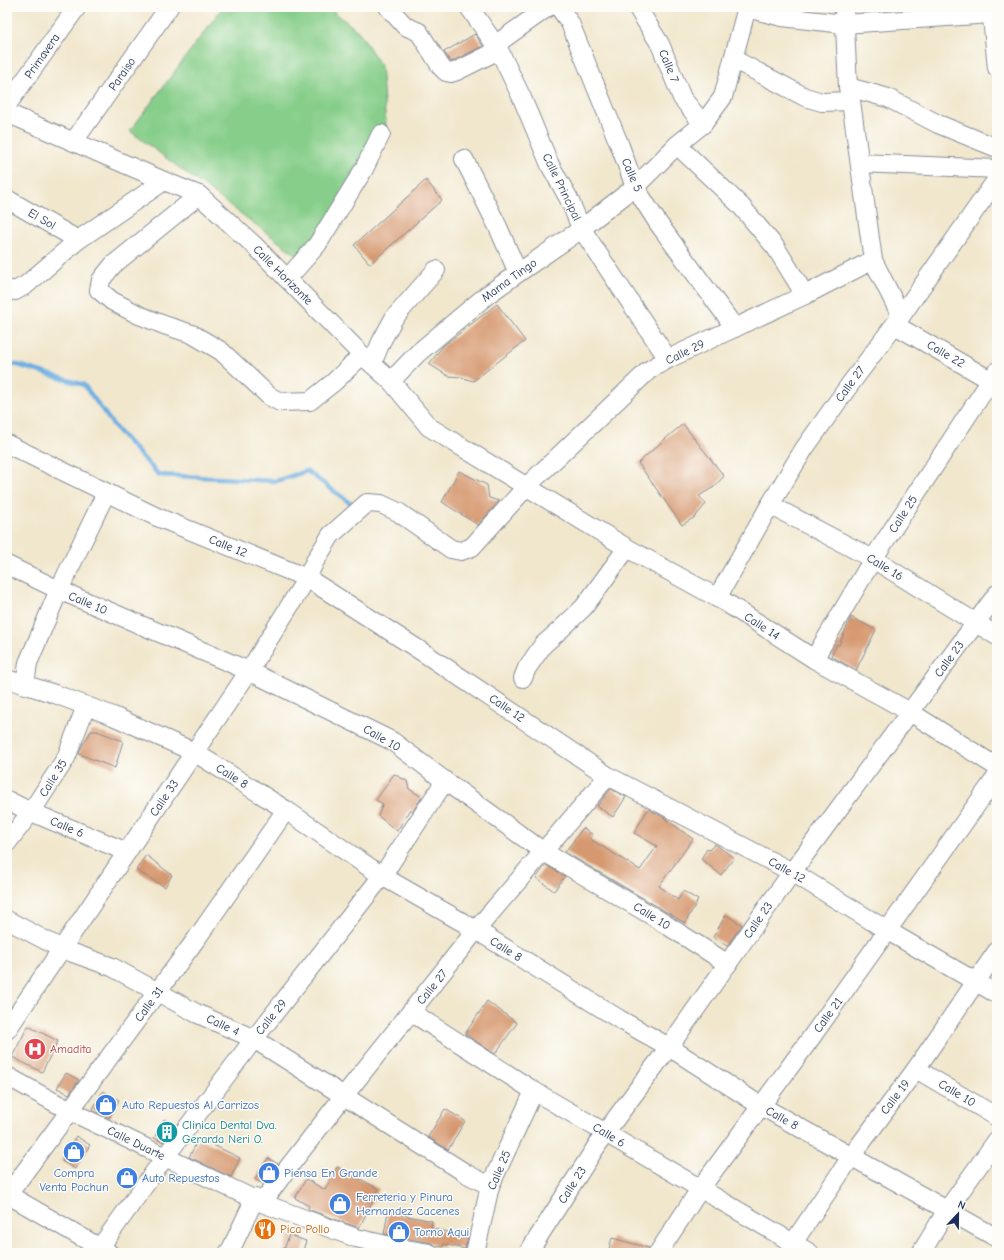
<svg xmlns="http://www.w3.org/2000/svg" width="1004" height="1260" viewBox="0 0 1004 1260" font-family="'Comic Neue',sans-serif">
  <rect width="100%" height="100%" fill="#fdfcf7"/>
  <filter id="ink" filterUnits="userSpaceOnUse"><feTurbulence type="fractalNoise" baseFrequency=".025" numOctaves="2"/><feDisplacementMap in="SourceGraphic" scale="8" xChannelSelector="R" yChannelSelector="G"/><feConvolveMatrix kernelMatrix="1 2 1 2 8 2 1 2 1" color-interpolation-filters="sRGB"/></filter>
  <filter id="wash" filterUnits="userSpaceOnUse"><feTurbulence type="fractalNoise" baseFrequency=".012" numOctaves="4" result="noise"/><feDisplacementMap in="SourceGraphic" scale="16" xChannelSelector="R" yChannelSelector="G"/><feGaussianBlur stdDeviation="0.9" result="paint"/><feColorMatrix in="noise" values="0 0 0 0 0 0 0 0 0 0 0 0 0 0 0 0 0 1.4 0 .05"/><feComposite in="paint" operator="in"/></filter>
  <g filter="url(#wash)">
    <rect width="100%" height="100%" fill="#f1e7cd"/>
    <path fill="#86ce89" stroke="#507e74" d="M223,7H328L359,32L381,66L386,126L374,157L299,257L130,131Z"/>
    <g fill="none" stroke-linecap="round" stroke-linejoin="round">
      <path stroke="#6eafe2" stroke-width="4.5" d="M7,364L18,365L84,385L117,430L159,475L276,481L307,471L350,503"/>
    </g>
    <g id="blocks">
      <g fill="#d69870">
        <path d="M475,34L483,46L451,62L444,52Z"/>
        <path d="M426,180L442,200L370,264L354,245Z"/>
        <path d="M497,304L525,341L473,381L461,377L448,376L429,364L443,346Z"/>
        <path d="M683,424L724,476L714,487L699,496L706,504L695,517L682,525L638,463L665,439Z"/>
        <path d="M459,471L487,485L489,498L499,501L478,525L442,502Z"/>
        <path d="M851,617L876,630L856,670L831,656L837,644L839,645Z"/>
        <path d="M91,731H97L123,741L115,768L79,754L82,746Z"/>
        <path d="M394,774L407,781L409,789L422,797L413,811L410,809L397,831L378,816L383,804L376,800Z"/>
        <path d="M611,789L626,797L613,817L597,806Z"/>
        <path d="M648,809L667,819V820L693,839L659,886L678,900L683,891L698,900L685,923L565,852L583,828L593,835L590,839L640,870L657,846L634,833Z"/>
        <path d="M715,844L734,858L721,875L701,859L707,849L709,850Z"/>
        <path d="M146,855L172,875L165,887L136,870Z"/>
        <path d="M546,865L565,876L554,891L536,878Z"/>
        <path d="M726,915L742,925L727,946L713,937Z"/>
        <path d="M487,1001L517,1023L495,1054L465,1034Z"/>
        <path d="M28,1026L58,1041L42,1072L12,1057Z"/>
        <path d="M66,1073L79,1080L69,1094L57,1088Z"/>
        <path d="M103,1091L119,1100L109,1118L92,1110Z"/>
        <path d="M445,1109L465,1121L448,1150L428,1137Z"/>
        <path d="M164,1119L176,1125L163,1142L154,1138Z"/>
        <path d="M76,1136L90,1145L75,1169L62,1161Z"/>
        <path d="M199,1138L240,1158L231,1177L189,1157Z"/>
        <path d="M268,1158L278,1164L263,1184L255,1179Z"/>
        <path d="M337,1167L379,1189L359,1228L310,1210L308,1208L309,1206L295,1198L306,1179L325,1190Z"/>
        <path d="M388,1212L432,1221L431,1228L468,1237L465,1249L444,1244L443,1247L436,1246L431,1243L384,1234Z"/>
        <path d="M289,1235L306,1241L302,1253H283Z"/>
        <path d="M612,1238L649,1248L648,1253H608Z"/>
      </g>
    </g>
  </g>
  <g filter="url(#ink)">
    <use href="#blocks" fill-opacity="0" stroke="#868b96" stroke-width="1"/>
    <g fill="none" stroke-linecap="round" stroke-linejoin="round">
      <g stroke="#868b96" stroke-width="20">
        <g id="minor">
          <path d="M388,7L405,26L419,32L441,67L446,72L451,73L457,71L499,50"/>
          <path d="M469,7L499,50L522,98L550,165L569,199L581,228L668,359"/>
          <path d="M559,7L570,23L620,146L635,187L658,223L735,328"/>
          <path d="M637,7L660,44L682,98L703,124"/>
          <path d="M844,7L848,87L851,101L873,260L901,316"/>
          <path d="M991,7L997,68"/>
          <path d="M747,8L782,17L844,24L991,14"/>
          <path d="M495,45L548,7"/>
          <path d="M733,59L805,97L822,102L851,101"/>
          <path d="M848,87L888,98L938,124L997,148"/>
          <path d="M7,105L77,7"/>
          <path d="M7,113L164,181L199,195L255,246L362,355L391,381L429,427L627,548L725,602L814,659L910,712L997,767"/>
          <path d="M74,141L169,7"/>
          <path d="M677,145L741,206L776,248L805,295"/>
          <path d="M464,159L498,227L518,273"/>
          <path d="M860,163L997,169"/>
          <path d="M199,195L113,265L101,280L99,290L112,301L139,315L164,325L192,334L221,351L269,396L280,402L310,401L334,382L362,355"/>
          <path d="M7,199L78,240"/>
          <path d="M287,279L317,245L364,169L381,134"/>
          <path d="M7,289L15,291L26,285L78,240L164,181"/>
          <path d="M895,325L997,384"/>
          <path d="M372,364L381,342L394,318L436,270"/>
          <path d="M391,381L418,353L487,295L518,273L573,235L635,187L677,145L703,124L723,97L747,7"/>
          <path d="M7,444L157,517L307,578L424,653L608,776L792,872L888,931L997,994"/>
          <path d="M770,505L873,559L997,636"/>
          <path d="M7,565L59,590L249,671L392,741L445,781L544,852L654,917L728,964"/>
          <path d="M717,598L770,505L804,449L848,387L901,316L997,179"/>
          <path d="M814,659L873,559L997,371"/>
          <path d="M523,678L527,668L543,645L560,630L584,607L627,548"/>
          <path d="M7,679L55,694L113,716L194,752L286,810L382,876L476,930L619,1019L669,1047L761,1106L997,1238"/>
          <path d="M25,685L28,663L59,590L106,493"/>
          <path d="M7,800L31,812L127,852"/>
          <path d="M7,843L31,812L66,758L86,706"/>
          <path d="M7,920L62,949L112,967L196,1013L254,1039L467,1174L490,1186"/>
          <path d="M411,1012L534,1091L810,1253"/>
          <path d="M7,1030L249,671L307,578L315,561L331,535L367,503L381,504L398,512L451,549L461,551L472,547L527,486L649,370L668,359L805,295L873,260"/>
          <path d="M916,1069L997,1117"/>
          <path d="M7,1076L70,1111L165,1157L262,1203L356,1238L404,1249L429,1253"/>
          <path d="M7,1194L109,1253"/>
          <path d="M7,1196L197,938L286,810"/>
          <path d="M262,1203L287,1169L343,1097L476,930L608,776"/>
          <path d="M793,1243L851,1157L916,1069L997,951"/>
          <path d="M96,1253L165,1157L254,1039L382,876L445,781"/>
          <path d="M228,1253L231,1249L255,1198"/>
          <path d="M475,1253L490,1186L534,1091"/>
          <path d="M528,1253L605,1133L669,1047L792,872L997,594"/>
          <path d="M658,1253L700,1189L808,1042L997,776"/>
          <path d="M921,1253L947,1210L997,1140"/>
        </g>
      </g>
      <use href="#minor" stroke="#fff" stroke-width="18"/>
    </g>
  </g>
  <defs>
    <g id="hospital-disc" transform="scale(1.15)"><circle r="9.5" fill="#e0444e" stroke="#fdfcf7"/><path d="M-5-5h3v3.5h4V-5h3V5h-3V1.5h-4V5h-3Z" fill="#fff"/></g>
    <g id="shop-disc" transform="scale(1.15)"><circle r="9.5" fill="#3f7fe0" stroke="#fdfcf7"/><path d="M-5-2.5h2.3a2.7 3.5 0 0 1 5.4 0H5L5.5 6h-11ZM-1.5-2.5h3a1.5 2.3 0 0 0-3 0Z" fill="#fff"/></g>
    <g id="building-disc" transform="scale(1.15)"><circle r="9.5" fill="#0f9aa8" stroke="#fdfcf7"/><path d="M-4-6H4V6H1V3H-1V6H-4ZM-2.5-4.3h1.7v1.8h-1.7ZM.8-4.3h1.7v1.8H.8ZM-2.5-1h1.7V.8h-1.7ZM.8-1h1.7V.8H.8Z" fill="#fff"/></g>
    <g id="restaurant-disc" transform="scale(1.15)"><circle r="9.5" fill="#e8710a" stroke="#fdfcf7"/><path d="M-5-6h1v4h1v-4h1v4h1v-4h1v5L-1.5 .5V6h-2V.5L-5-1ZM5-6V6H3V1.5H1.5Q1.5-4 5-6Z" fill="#fff"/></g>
  </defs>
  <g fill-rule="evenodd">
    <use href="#hospital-disc" x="35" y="1049"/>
    <use href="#shop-disc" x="106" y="1105"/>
    <use href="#building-disc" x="167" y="1132"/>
    <use href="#shop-disc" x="74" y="1152"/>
    <use href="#shop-disc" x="269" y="1173"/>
    <use href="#shop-disc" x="127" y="1178"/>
    <use href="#shop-disc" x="340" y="1204"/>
    <use href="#restaurant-disc" x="265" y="1229"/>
    <use href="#shop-disc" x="399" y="1232"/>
  </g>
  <g text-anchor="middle" stroke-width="3" stroke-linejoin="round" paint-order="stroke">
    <g font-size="12" fill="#1b2f5e" stroke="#fdfcf7">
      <text transform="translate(42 56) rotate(-55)" y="4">Primavera</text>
      <text transform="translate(669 66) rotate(68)" y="4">Calle 7</text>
      <text transform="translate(122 74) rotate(-55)" y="4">Paraiso</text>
      <text transform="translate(632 175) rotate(67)" y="4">Calle 5</text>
      <text transform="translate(562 187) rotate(64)" y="4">Calle Principal</text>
      <text transform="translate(42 219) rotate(30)" y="4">El Sol</text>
      <text transform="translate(283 275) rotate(45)" y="4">Calle Horizonte</text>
      <text transform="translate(509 280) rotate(-36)" y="4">Mama Tingo</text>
      <text transform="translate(685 352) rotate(-26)" y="4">Calle 29</text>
      <text transform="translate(946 354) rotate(30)" y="4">Calle 22</text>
      <text transform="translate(850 384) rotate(-54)" y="4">Calle 27</text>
      <text transform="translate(903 514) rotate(-57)" y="4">Calle 25</text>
      <text transform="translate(228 546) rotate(22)" y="4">Calle 12</text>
      <text transform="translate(885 567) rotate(31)" y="4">Calle 16</text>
      <text transform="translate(88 603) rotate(23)" y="4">Calle 10</text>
      <text transform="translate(762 626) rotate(33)" y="4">Calle 14</text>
      <text transform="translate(949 659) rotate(-54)" y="4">Calle 23</text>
      <text transform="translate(507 708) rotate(34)" y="4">Calle 12</text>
      <text transform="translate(382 738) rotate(30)" y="4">Calle 10</text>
      <text transform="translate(232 776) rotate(32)" y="4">Calle 8</text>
      <text transform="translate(53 778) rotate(-58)" y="4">Calle 35</text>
      <text transform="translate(164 798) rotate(-56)" y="4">Calle 33</text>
      <text transform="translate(67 827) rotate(23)" y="4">Calle 6</text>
      <text transform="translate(787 870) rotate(29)" y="4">Calle 12</text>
      <text transform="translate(652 916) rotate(32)" y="4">Calle 10</text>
      <text transform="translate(758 920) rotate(-55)" y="4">Calle 23</text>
      <text transform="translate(506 949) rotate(32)" y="4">Calle 8</text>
      <text transform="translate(432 987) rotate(-51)" y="4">Calle 27</text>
      <text transform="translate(149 1004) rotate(-54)" y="4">Calle 31</text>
      <text transform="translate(828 1015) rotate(-54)" y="4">Calle 21</text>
      <text transform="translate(271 1017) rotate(-51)" y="4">Calle 29</text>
      <text transform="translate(223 1025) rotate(25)" y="4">Calle 4</text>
      <text transform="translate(957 1093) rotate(31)" y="4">Calle 10</text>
      <text transform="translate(895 1097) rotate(-53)" y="4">Calle 19</text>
      <text transform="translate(782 1118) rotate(29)" y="4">Calle 8</text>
      <text transform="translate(609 1135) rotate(31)" y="4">Calle 6</text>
      <text transform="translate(136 1143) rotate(26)" y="4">Calle Duarte</text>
      <text transform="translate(499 1170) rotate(-67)" y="4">Calle 25</text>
      <text transform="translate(572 1185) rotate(-57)" y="4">Calle 23</text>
    </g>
    <g font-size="12" fill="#be3a42" stroke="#fdfcf7" text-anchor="start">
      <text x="50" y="1053">Amadita</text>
    </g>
    <g font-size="12" fill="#366cbe" stroke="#fdfcf7" text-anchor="start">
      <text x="122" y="1109">Auto Repuestos Al Carrizos</text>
      <text x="74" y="1177" text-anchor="middle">Compra<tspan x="74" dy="14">Venta Pochun</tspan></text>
      <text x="284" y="1177">Piensa En Grande</text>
      <text x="142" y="1182">Auto Repuestos</text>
      <text x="356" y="1201">Ferreteria y Pinura<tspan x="356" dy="14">Hernandez Cacenes</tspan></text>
      <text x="414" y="1236">Torno Aqui</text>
    </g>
    <g font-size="12" fill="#0d838f" stroke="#fdfcf7" text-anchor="start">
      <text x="182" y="1129">Clinica Dental Dva.<tspan x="182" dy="14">Gerarda Neri O.</tspan></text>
    </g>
    <g font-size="12" fill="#c56008" stroke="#fdfcf7" text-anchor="start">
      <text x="280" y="1233">Pica Pollo</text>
    </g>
  </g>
  <rect width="1004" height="1260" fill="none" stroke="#fdfcf7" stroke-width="24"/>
  <g transform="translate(958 1214) rotate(22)" stroke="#fdfcf7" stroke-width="3" paint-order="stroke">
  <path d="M0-3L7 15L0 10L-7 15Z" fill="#1b2f5e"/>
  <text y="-6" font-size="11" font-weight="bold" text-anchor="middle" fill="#1b2f5e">N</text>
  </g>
</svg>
